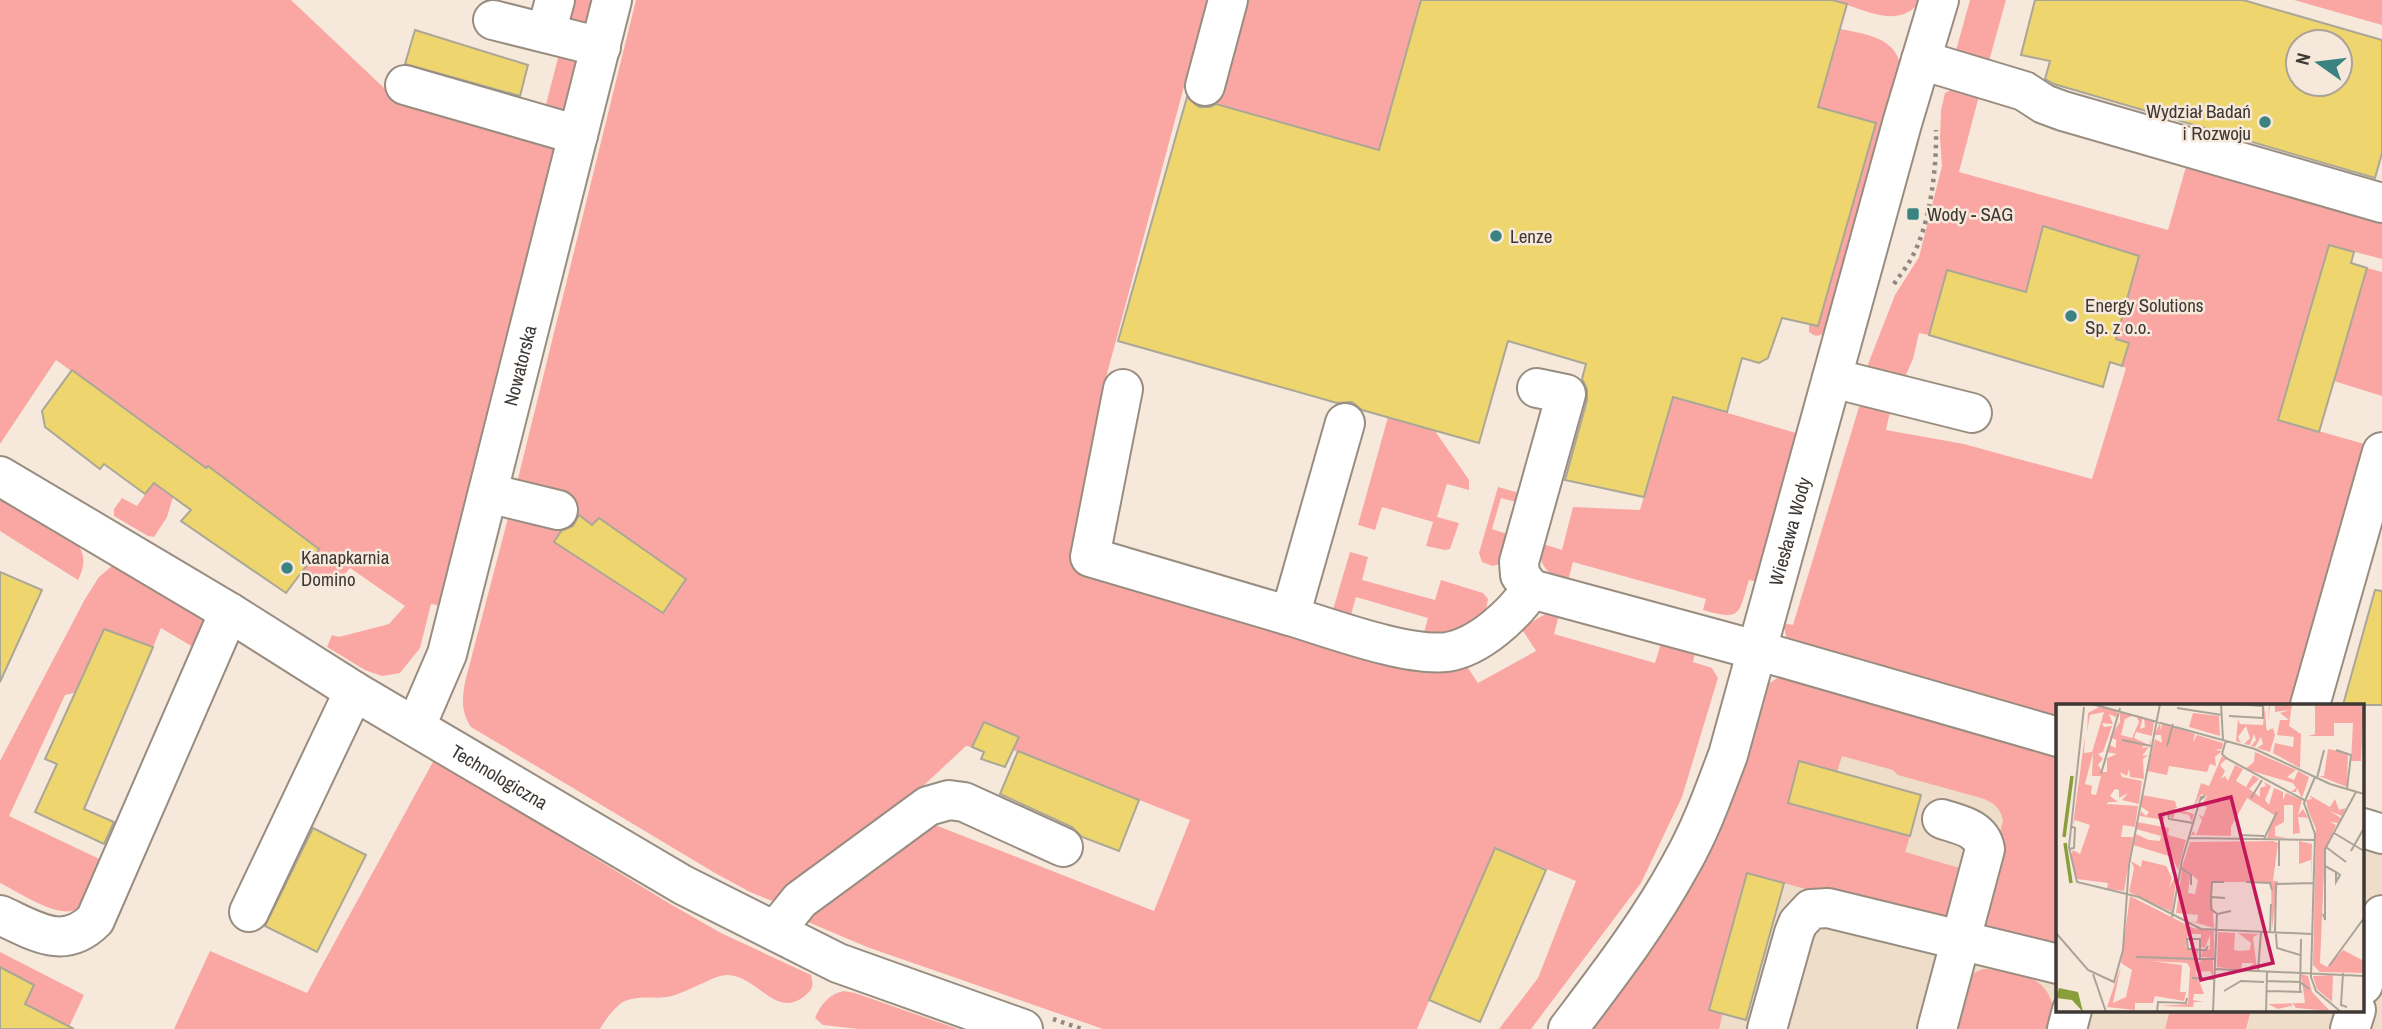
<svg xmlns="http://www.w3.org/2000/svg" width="2382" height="1029" viewBox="0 0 2382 1029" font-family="'Archivo Narrow',sans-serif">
  <rect width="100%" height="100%" fill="#f6e9db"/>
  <path fill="#eeddc9" d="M1774,719L2058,753V1010H2363V841L2382,846V1029H1701Z"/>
  <g fill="#faa7a4">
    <path d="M0,0H291L401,104L536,143L573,0H593L443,606L431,604L420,648L400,673L382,676L365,670L327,647L332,635L339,637L389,624L405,606L350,568L336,584L329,588L320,586L302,572L319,548L208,466L173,497L167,517L154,537L148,536L114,516V509L122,498L137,506L178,448L56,360L0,444Z"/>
    <path d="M636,0H1214L1207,24L1201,23L1100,400L1106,414L1077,566L1464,662L1478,683L1536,651L1521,628L1551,611H1560L1554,634L1655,663L1662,640L1696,649L1693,662L1712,668L1718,678L1682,797L1641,883L1531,1029H1499L1538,978L1576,881L1495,848L1417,1029H1103L867,947L808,922L803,917L930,823L1154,911L1190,820L1013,750L1019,737L984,722L972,747L966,746L893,814L777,903L750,892L715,873L471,727C461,712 462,699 465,682L513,499Z"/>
    <path d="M1241,0H1421L1379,150L1213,103Z"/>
    <path d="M1832,0H1921C1899,32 1862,8 1832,0Z"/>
    <path d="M1970,0H2006L1989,61L1955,54Z"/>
    <path d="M2294,0H2382V25Z"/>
    <path d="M1841,29C1866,35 1895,36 1901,67L1826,331C1820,337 1815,337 1809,332V324L1818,326L1875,123L1818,107Z"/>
    <path d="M1951,90L1979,96L1959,172L2168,230L2187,163L2382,218V259L2329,245L2279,420L2372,446L2301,705H2058V723L1787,640L1783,623L1793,625L1859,407L1863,405L1890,412L1886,430L1964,444L2092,479L2126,368L2122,366L2129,343L2116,339L2139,256L2044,226L2026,292L1947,270L1929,335L1919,333L1913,359L1905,377L1865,372L1895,295L1919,257L1942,166L1940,138L1941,110L1945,93Z"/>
    <path d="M2367,268L2382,272V396L2334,381Z"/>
    <path d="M1673,397L1796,433L1797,438L1758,582L1749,580C1738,615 1742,621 1703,610L1706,599L1573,562L1567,584C1549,575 1537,565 1540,543L1562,550L1573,507L1640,510Z"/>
    <path d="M1388,417L1435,431L1469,480V490L1447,484L1437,517L1459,523L1450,549L1445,550L1426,546L1433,522L1382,507L1375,530L1358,525Z"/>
    <path d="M1498,487L1523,494L1520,503L1501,498L1492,529L1513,536L1500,564L1493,566L1482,562L1479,553Z"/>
    <path d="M0,498L79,546C86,559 84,567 78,580L0,531Z"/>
    <path d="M1350,552L1368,557L1362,580L1435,600L1441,580L1483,593L1488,599L1485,616L1448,641L1422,640L1428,618L1356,597L1350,618L1332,613Z"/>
    <path d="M112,566L210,624L198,650L161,628L153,647L104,630L74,693L65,695L9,816L112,865C103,878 94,896 82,906C64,924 19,892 0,883V761L85,599L99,577Z"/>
    <path d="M1782,675L2058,749V948L1986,932L1979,909L2003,821C2001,808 1993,802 1981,798L1898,775L1893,770L1842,756L1837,772L1799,761L1788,803L1910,836L1905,852L1963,869L1962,912L1932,923L1747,873L1709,1009L1723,1013L1719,1029H1592C1642,965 1690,896 1723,821C1741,781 1751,736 1763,693L1768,684Z"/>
    <path d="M434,760L672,905L721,933L811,975C813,983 814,988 807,994C776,1022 758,975 727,975C713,975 686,994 667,997C652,999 639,995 625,1001C615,1006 605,1020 600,1029H174L210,951L307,993Z"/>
    <path d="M0,952L84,995L68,1029H0Z"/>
    <path d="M1983,969C2026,970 2058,980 2054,1029H1948L1969,975Z"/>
    <path d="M844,991L855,993L958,1029H859L823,1025L815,1018C820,1005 830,993 844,991Z"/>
    <path d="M2170,1010H2251L2246,1029H2165Z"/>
  </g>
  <g fill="#efd56e" stroke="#aba797" stroke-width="2" fill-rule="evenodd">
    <path d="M1421,0H1832L1847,4L1818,107L1876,123L1818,326L1782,318L1768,358L1759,363L1742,358L1727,412L1673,397L1644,497L1565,480L1587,400V389L1582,379L1586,364L1508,341L1479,443L1362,410L1352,402L1337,403L1118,341L1187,97L1199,107H1210L1216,104L1379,150Z"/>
    <path d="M2035,0H2243L2382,40V153L2375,178L2054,84L2045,79L2050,61L2021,55ZM2298,42H2340V84H2298Z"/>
    <path d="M415,30L528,65L520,96L405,64Z"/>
    <path d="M2043,226L2139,256L2116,339L2129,343L2122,366L2110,362L2103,387L1929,335L1947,270L2026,292Z"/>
    <path d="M2329,245L2354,252L2351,263L2367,268L2319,432L2278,420Z"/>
    <path d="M72,370L206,468L208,466L319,549L286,593L181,521L191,510L154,483L145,494L104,464L100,469L45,427L42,411Z"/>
    <path d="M579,515L592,525L599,518L686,579L663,613L554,542L561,531L573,526Z"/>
    <path d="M0,572L42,590L0,682Z"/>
    <path d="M2375,590L2382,591V705H2343Z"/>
    <path d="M104,629L153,647L84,809L114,822L104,844L35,812L57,764L45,759Z"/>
    <path d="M984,722L1019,737L1005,767L981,759L984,752L972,747Z"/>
    <path d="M1018,751L1139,800L1119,851L1082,837L1072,827L1000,794Z"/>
    <path d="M1799,761L1921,795L1910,836L1788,803Z"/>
    <path d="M313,828L366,855L317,952L265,926Z"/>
    <path d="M1495,848L1546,870L1480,1022L1429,1000Z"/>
    <path d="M1747,873L1784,883L1746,1020L1709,1010Z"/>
    <path d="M0,967L34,985L25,1004L74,1029H0Z"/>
  </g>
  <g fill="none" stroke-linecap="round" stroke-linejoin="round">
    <g stroke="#988d80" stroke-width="42">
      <g id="minor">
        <path d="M493,20L601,47"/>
        <path d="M546,33L555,0"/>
        <path d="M1921,60L2024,91L2044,104L2063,111L2382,203"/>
        <path d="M405,85L578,135"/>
        <path d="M1205,86L1228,0"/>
        <path d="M1832,378L1972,413"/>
        <path d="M1537,388L1566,394L1519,562L1520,575L1531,589L1756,650L2058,737"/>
        <path d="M1123,389L1090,557L1290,616"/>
        <path d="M1345,423L1290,616C1330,628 1407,657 1447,652C1479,647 1514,615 1531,589"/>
        <path id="s1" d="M0,476L229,612L354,691L683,885L838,963L1023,1029"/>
        <path d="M488,493L558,510"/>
        <path d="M2310,705L2382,452"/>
        <path id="s2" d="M416,726L447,654L612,0"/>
        <path d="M2363,828L2382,834"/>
        <path d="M249,912L354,691"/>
        <path d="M0,915C34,930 63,952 95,920L229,612"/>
        <path d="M775,931L800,900L928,806L949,800L964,802L1063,847"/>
        <path d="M2363,985L2382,915"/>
        <path id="s3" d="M1568,1029C1608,976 1649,923 1681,864C1701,829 1714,792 1728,755L1903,120L1939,0"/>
        <path d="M1767,1029L1794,933L1798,923L1811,909L1828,908L2058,964"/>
        <path d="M1937,1029L1985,849C1981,828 1960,825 1942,819"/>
        <path d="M2067,1029L2072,1010"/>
        <path d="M2350,1029L2356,1010"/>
      </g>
    </g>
    <g stroke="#918980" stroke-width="4.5" stroke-dasharray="3.5 5" stroke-linecap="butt">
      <path d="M1894,284C1900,275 1907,267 1912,257C1930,225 1937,167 1936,130"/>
      <path d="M1053,1019L1082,1029"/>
    </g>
    <use href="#minor" stroke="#fff" stroke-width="38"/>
  </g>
  <g fill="#3a8381" stroke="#f6e9db" stroke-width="2.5">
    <circle cx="2265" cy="122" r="7"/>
    <rect x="1906" y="207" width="14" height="14" rx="3.5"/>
    <circle cx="1496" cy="236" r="7"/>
    <circle cx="2071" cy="316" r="7"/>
    <circle cx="287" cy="568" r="7"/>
  </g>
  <g text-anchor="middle" stroke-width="5" stroke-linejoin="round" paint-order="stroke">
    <g font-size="19" fill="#3e3934" stroke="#f6e9db" text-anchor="start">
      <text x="2251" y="118" text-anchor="end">Wydział Badań<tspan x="2251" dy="22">i Rozwoju</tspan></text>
      <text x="1927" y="221">Wody - SAG</text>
      <text x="1510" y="243">Lenze</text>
      <text x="2085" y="312">Energy Solutions<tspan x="2085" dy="22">Sp. z o.o.</tspan></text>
      <text x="301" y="564">Kanapkarnia<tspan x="301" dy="22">Domino</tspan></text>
    </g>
    <g font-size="19" fill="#3e3934" stroke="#f6e9db">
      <text dy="7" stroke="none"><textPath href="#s2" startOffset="376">Nowatorska</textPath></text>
      <text dy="7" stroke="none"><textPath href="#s3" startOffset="551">Wiesława Wody</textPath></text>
      <text dy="7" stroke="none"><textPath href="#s1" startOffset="583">Technologiczna</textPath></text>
    </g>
  </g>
  <g transform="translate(2056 704)">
    <rect width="308" height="308" fill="#f6e9db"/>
    <path d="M209,0L210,22L211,27L217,24L219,31L214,48L201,44L207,40L205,33L199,43L195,42L200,36L198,30L194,41L188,40L194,34L190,22L182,33L185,39L180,37L182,15L184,20L207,21ZM213,0H236L233,22L245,30L244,64L217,49L219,39L237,43L238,33L221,31L224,16H233L224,9L234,6L219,8V2H214L212,17ZM308,0L305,57H295L297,19H278V32H252L259,30V1ZM43,3L62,7L60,13L53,10L57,20L46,19L48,23L56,22L47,48L42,50L47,55L42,61L47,68H51V54L61,50L50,48L53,41L60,44V36L54,33L64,18V7L78,11L69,15L65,31L76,34L83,18L80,11L87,13L84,25L89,23L88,14L98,17L96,32L80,28L78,34L93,41L95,34L94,42H87L86,44L93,43L86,52L92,51L87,55L88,75L74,73L73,65L71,72L64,68L66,73L86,77L83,100L66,96L72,89L63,94V86L59,85L54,92L62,98H52L51,100L82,102L79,123L67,121L65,133H77L68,187L51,185L52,179L21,175L15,152L17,146L24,150L34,121L19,116L17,121L29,31L28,49L36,48L48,8L34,11L31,28L32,9ZM37,49L36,72H45L40,91L35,90L36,82L29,80ZM137,9L163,12L164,32L133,23ZM104,19L105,27L106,19L139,30L137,38L141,31L167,39L166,45L158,46L166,47L159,53L160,62L154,60L151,68L113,62L111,71L91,67L99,35L106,39L105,31H98ZM272,45L292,49L291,83L263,72H268ZM199,48L240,66L231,73L238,76L242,67L253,73L246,94L241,84L240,88H235L240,84L237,79L189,65L198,58ZM166,52L170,55L164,61L169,67L165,75L169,72L172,77L179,61L187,65L180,77L190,83L197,71L203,75L193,85L204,93V84L210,82L208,78L215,82L209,96L213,101L218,84L227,88V96L230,89L246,96L242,111L247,105L252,114L242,113L244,129L237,130V101H228V118L219,123V132L231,134H211L218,111L191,94L175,123V132L135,131L137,127L140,131L146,116L142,110L147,113L151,103L145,101L151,92L145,90L136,108L145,79L153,82ZM86,91L119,97L121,104H117L138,110L136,118L133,111L119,108L117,116L110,106L108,116L84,112L85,107L90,112L93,108L84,102ZM253,91L274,103L279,95L283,106L290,104L286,112L274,107L285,114L282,119L274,118L280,121L269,146L264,259L271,263L287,246L308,257V269L264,268L257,261L260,125L252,106L250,96L256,95ZM81,118L113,124L112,131L130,136L122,166L116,153L77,141L80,130L93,136L104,137L105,132L80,125ZM217,137L222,139L217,177H222L216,225L215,178H155L158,224L134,217L141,218L142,211L120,209L126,165L134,172L132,189L139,190L142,176L126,163L134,138ZM243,137L256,140L255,177V156L243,160ZM86,156L110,162L116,174L113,184L121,169L116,208L73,188L78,164L75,157L85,163ZM74,192L137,224L158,227V254L145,253L146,247L154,245V231L149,244L145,243V230H132L130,243L142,247L141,261L146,255L157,256V272L154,267L140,268L148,290H138L137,296L148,298H138L137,303L103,302L132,300L134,264L131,259L95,257L126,261L124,288H130L128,297L99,292L97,299H79V306L51,303L65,262L57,299L70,293L76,266L65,259ZM162,228L179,229L178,246L183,247L194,246L195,239L182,229L203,230L197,233L201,265L189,266L198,259H186L185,266L161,263ZM245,270L252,272L256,288L274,307L240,304L236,299L235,306V302L222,305L212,300L249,299ZM277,271L276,298L261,285L257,272Z" fill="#faa7a4" fill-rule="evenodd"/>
    <path d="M3,284L22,288L27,308L16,296L0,294Z" fill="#8a9e3c"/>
    <path fill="none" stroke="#8a9e3c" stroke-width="3.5" d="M8,133L16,72M9,139L15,179"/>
    <path fill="none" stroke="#aca398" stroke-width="2" d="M36,0L199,45L274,80L308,90M165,0L167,35M180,0L207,2M242,0H289M28,3L13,143L21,178L83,193L145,225L256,230M121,4L166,11M173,12L207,14V0M66,36L95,42M170,36L166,50L170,54L248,96M111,42L117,20M280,46L295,51L291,85M45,70L64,4M259,73L248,99L259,130L255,273L260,287L285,308M261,74L268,46M195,94L206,76M112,109L113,115L137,119M278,129L308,147M183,131L208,132M132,134L259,136M208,135L221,108M223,136V162M270,143L290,158M13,145L18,144L19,124L14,122M295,147L308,124M269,162L280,168V178L284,171L280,168M124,163L135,171V181M190,178L214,179L216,186M155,193L156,178H168M161,210L155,205V193L169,194M267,210L269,216V145L300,88M116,213L126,156L145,93L149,92L143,97M214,228L215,200M219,228L220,180L257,179M0,229L32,266L58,278L67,246L73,161L104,0M220,230L221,244L244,251M152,242L150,246H144L134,245H132L131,235H144V255H160M80,253L144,255M273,262L308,214M159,265L308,272M202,267L205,228M287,269L285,301L291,303M37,270L50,308M136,274L159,275M211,277L244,278L253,285M168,287L185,277L208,278M211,287L246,288M244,288L245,235M101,308L102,298L130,299L131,294M157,308L161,210L175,207M210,308L211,267"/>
    <path fill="#c2185b" fill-opacity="0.15" stroke="#c2185b" stroke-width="3.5" d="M175,93L217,259L145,276L104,111Z"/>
    <rect width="308" height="308" fill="none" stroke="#3e3934" stroke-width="3.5"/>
  </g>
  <g transform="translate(2319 63) rotate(284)"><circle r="33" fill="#f6e9db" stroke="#aca398" stroke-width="2"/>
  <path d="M0-5L12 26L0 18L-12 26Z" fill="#3a8381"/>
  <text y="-10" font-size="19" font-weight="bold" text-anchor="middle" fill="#3e3934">N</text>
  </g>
</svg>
